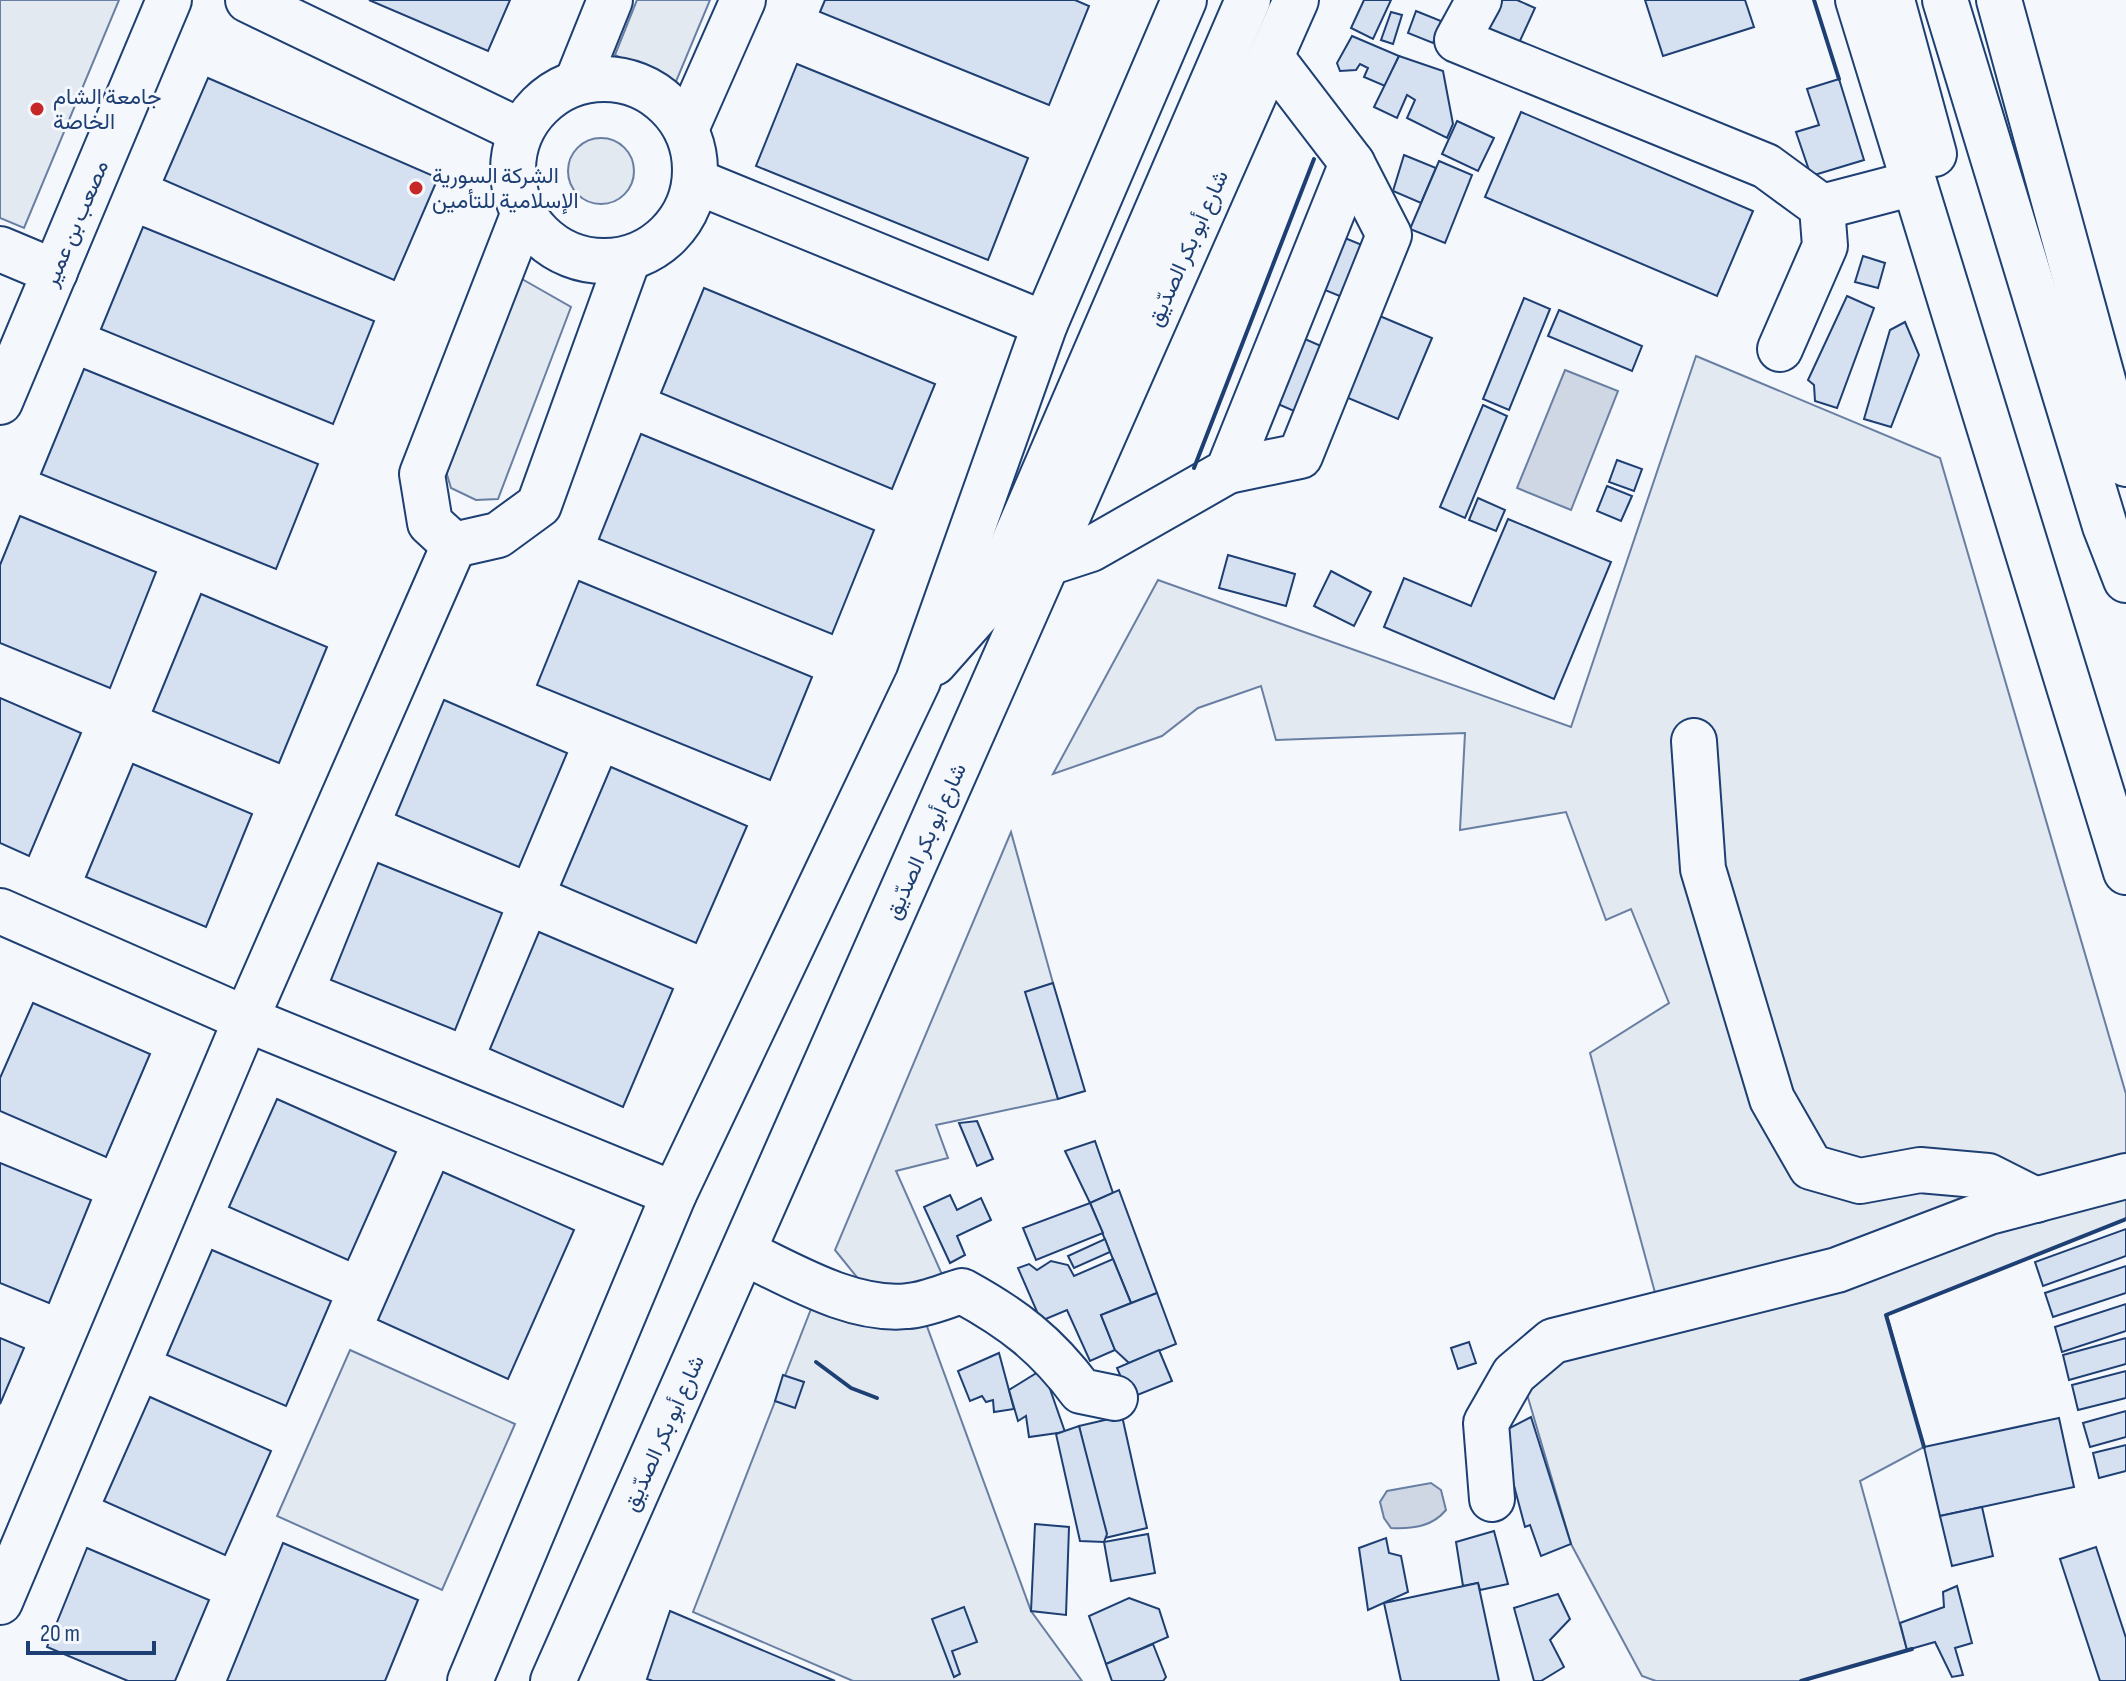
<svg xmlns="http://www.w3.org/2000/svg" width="2126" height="1681" viewBox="0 0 2126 1681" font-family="'Sofia Sans Condensed',Vazirmatn,sans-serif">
  <rect width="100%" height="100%" fill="#f4f7fb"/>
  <g fill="#e3e9f0" stroke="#687fa3" stroke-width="2">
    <path d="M0,0H119L24,228L0,218Z"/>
    <path d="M637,0H710L675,84L615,55Z"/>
    <circle cx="601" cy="171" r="33"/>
    <path d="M522,279L571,307L498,499L476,500L451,488L445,468Z"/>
    <path d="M1696,356L1940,458L2126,1094V1163L1657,1300L1590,1053L1669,1003L1631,909L1606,920L1566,812L1460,830L1465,733L1276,740L1261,686L1198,708L1162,736L1053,774L1158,580L1571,727Z"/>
    <path d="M1011,832L1053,983L1026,992L1058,1099L936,1125L948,1158L896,1171L944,1279L921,1288L860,1281L835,1250Z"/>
    <path d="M2126,1187V1219L1887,1315L1924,1447L1860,1481L1907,1650L1801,1681H1656L1642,1676L1571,1544L1524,1384L1566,1352Z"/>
    <path d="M811,1309L925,1321L1031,1611L1082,1681H853L693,1612Z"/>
    <path d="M350,1350L515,1424L442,1590L277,1516Z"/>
  </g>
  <g fill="#cfd7e4" stroke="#687fa3" stroke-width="2">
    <path d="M1565,370L1618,391L1571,510L1517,488Z"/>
    <path d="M1431,1483L1441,1490L1446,1510C1432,1527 1412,1529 1391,1528L1384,1518L1380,1502L1387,1491Z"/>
  </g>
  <g fill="#d5e0f0" stroke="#1d3f73" stroke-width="2">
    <path d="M369,0H510L488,51Z"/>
    <path d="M825,0H1075L1089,6L1049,105L820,12Z"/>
    <path d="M1364,0H1391L1373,39L1351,28Z"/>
    <path d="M1498,0H1517L1535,8L1519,43L1486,28Z"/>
    <path d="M1645,0H1745L1754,27L1663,56Z"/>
    <path d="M1416,11L1441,21L1433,43L1408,33Z"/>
    <path d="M1391,12L1402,15L1393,44L1381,40Z"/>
    <path d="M1352,36L1399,56L1385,86L1364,77L1368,68L1360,64L1356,70L1340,71L1337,63Z"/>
    <path d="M1399,56L1443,71L1453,124L1447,138L1407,118L1415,100L1407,95L1397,118L1374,107Z"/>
    <path d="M797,64L1028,158L988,260L756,166Z"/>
    <path d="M208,78L438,178L394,280L164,180Z"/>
    <path d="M1839,79L1864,160L1811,176L1796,132L1819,125L1807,89Z"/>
    <path d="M1521,112L1753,211L1717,296L1485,197Z"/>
    <path d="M1457,121L1494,138L1478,171L1442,154Z"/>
    <path d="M1404,155L1436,168L1421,203L1393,191Z"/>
    <path d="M1439,161L1472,175L1445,243L1410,229Z"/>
    <path d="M143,227L374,321L333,424L101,329Z"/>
    <path d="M1340,236L1362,245L1342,297L1320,288Z"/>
    <path d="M1863,256L1885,263L1878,288L1855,282Z"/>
    <path d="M704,288L935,384L892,489L661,393Z"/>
    <path d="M1847,296L1874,308L1837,408L1815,401L1814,385L1808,380Z"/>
    <path d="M1524,298L1550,309L1509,410L1483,399Z"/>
    <path d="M1559,310L1642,346L1632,371L1548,336Z"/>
    <path d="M1375,314L1432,338L1398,419L1341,395Z"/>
    <path d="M1905,322L1919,355L1891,427L1864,419L1890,330Z"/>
    <path d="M1298,336L1321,346L1294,411L1271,401Z"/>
    <path d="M84,369L318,464L276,569L41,474Z"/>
    <path d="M1483,405L1507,416L1465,518L1440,507Z"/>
    <path d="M641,434L874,530L832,634L599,539Z"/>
    <path d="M1617,460L1642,469L1634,491L1609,482Z"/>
    <path d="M1607,486L1632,496L1621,521L1597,511Z"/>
    <path d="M1478,498L1505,510L1496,531L1469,520Z"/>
    <path d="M20,516L156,572L110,688L0,643V565Z"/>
    <path d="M1508,519L1611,562L1554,699L1384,627L1404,578L1471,606Z"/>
    <path d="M1228,555L1295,574L1286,606L1219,588Z"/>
    <path d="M1331,571L1371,592L1354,626L1314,606Z"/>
    <path d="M579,581L812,677L770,780L537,685Z"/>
    <path d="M201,594L327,647L279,763L153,711Z"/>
    <path d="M0,698L81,733L29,856L0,843Z"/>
    <path d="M444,700L567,753L519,867L396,815Z"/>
    <path d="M133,764L252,814L206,927L86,877Z"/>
    <path d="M611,767L747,826L696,943L561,885Z"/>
    <path d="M378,863L502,913L455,1030L331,980Z"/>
    <path d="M539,932L673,989L623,1107L490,1049Z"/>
    <path d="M1053,983L1085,1091L1058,1099L1025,992Z"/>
    <path d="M33,1003L150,1054L106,1157L0,1111V1078Z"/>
    <path d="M277,1099L396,1152L348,1260L229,1207Z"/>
    <path d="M977,1121L993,1159L977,1166L959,1123Z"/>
    <path d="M1095,1141L1113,1193L1090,1203L1065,1151Z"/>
    <path d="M0,1163L91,1200L49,1303L0,1283Z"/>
    <path d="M443,1172L574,1230L508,1379L378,1320Z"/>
    <path d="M1119,1190L1157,1293L1131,1303L1090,1203Z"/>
    <path d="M950,1195L957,1210L981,1198L991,1220L957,1236L965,1255L950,1263L924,1207Z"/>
    <path d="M1090,1203L1103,1233L1036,1260L1023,1228Z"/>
    <path d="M2126,1229V1256L2043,1286L2035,1262Z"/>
    <path d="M1105,1239L1110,1252L1074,1268L1068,1256Z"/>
    <path d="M212,1250L331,1301L286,1406L167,1355Z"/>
    <path d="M1113,1259L1131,1303L1101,1315L1115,1350L1090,1361L1067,1310L1041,1321L1018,1268L1029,1264L1037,1270L1051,1261L1068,1265L1074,1276Z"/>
    <path d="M2126,1266V1293L2053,1317L2045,1293Z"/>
    <path d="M1157,1293L1176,1344L1129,1363L1115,1350L1101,1315Z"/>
    <path d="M2126,1304V1331L2062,1352L2055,1327Z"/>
    <path d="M0,1338L24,1348L0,1404Z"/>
    <path d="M2126,1338V1364L2069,1380L2063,1355Z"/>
    <path d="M1469,1342L1476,1363L1458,1369L1451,1348Z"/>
    <path d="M1159,1350L1172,1381L1130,1398L1117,1368Z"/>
    <path d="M999,1353L1014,1409L994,1412L993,1400L986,1402L982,1396L970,1401L958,1371Z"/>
    <path d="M1043,1369L1065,1432L1029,1437L1026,1416L1018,1421L1009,1390Z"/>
    <path d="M2126,1371V1398L2078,1410L2072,1385Z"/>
    <path d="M783,1375L804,1382L795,1408L775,1401Z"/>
    <path d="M150,1397L271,1451L225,1555L104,1501Z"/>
    <path d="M2126,1411V1437L2090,1447L2083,1423Z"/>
    <path d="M1122,1416L1147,1528L1105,1538L1079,1426Z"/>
    <path d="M1531,1417L1571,1544L1541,1556L1530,1525L1525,1527L1500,1433Z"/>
    <path d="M2059,1418L2074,1487L1940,1516L1924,1447Z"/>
    <path d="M1079,1426L1107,1534L1104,1542L1080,1541L1056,1434Z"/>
    <path d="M2126,1445V1471L2099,1478L2093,1453Z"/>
    <path d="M1982,1507L1993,1556L1952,1566L1940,1516Z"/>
    <path d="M1035,1524L1069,1527L1066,1615L1031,1611Z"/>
    <path d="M1494,1531L1508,1584L1480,1590L1478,1583L1463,1586L1456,1542Z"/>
    <path d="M1148,1534L1155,1573L1111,1581L1104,1542Z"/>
    <path d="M1386,1538L1389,1553L1401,1556L1408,1592L1368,1610L1359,1548Z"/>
    <path d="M283,1543L418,1600L385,1681H227Z"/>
    <path d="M2096,1547L2126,1638V1681H2100L2060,1559Z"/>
    <path d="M87,1548L209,1600L175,1681H128L47,1647Z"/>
    <path d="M1478,1583L1499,1681H1401L1384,1603Z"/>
    <path d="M1957,1586L1972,1643L1955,1648L1963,1675L1952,1677L1935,1642L1907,1650L1900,1623L1944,1607L1943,1592Z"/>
    <path d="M1558,1594L1570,1619L1550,1640L1564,1667L1541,1681H1534L1514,1608Z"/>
    <path d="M1129,1598L1159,1609L1168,1637L1106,1664L1089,1616Z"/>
    <path d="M964,1607L977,1642L952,1651L960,1674L954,1677L932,1619Z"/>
    <path d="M670,1611L835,1681H653L647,1679Z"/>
    <path d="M1153,1644L1166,1677L1163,1681H1112L1106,1664Z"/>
  </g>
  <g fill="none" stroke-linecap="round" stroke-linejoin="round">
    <g stroke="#1d3f73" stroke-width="48">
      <g id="minor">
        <path d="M248,0L520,131"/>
        <path d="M1479,0L1457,40L1766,166L1822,207L1825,246L1780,349"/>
        <circle cx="604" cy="170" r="91"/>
        <path d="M577,82L610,0"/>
        <path d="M686,129L743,0"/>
        <path d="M695,181L1045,324"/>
        <path d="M1822,207L1914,183"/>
        <path d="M0,249L55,272"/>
        <path d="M1228,471L1300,456L1389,235L1352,163"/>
        <path d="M454,545L430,523L422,474L523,215"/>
        <path d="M454,545L498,535L539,505L628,259"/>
        <path d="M1048,563L1091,549L1228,471L1352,163L1271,57"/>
        <path d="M1694,741L1703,869L1772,1099L1811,1167L1860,1181L1920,1170L1988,1176L2036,1200"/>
        <path d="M0,911L246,1019L674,1194"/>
        <path d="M743,1252C792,1275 852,1312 908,1306C925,1305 945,1296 962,1291C1013,1319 1046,1344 1081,1391L1115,1398"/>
        <path d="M1492,1499L1486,1423L1514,1374L1553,1341L1837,1270L1989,1212L2126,1176"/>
        <path d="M0,1602L246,1019L454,545"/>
      </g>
    </g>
    <g stroke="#1d3f73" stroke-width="48">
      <g id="major">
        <path d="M1858,0L2126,872"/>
        <path d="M1892,0L1934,154"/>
        <path d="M1945,0L2105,526L2126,580"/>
        <path d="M1999,0L2126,464"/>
        <path d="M0,402L169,0"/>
        <path d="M934,663L988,602L1248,0"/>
        <path d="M470,1681L674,1194L918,681L1045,324L1184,0"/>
        <path d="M553,1681L1296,0"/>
      </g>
    </g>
    <use href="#minor" stroke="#f4f7fb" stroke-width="44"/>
    <use href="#major" stroke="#f4f7fb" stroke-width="44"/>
    <g stroke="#1d3f73" stroke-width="4">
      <path d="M1814,0L1839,79"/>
      <path d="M1194,468L1314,159"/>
      <path d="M816,1362L851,1388L877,1398"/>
      <path d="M1924,1447L1886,1315L2126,1219"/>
      <path d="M1801,1681L1912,1649"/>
    </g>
  </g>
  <g fill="#c62828" stroke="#f4f7fb" stroke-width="3">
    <circle cx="37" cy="109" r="8"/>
    <circle cx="416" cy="188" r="8"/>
  </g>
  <g text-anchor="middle" stroke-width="6" stroke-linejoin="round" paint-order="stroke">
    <g font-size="22" fill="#1d3f73" stroke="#f4f7fb" text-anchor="start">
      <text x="53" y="104">جامعة الشام<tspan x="53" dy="25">الخاصة</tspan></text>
      <text x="432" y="183">الشركة السورية<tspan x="432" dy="25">الإسلامية للتأمين</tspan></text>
    </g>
    <g font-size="22" fill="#1d3f73" stroke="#f4f7fb">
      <text transform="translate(75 223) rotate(-67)" y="8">مصعب بن عمير</text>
      <text transform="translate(1187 248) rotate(-66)" y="8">شارع أبو بكر الصدّيق</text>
      <text transform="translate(925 841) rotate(-66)" y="8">شارع أبو بكر الصدّيق</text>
      <text transform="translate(663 1433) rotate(-66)" y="8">شارع أبو بكر الصدّيق</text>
    </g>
  </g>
  <path d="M28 1641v12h126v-12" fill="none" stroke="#1d3f73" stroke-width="4"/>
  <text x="40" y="1641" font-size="24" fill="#1d3f73" stroke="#f4f7fb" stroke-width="6" paint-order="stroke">20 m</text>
</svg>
